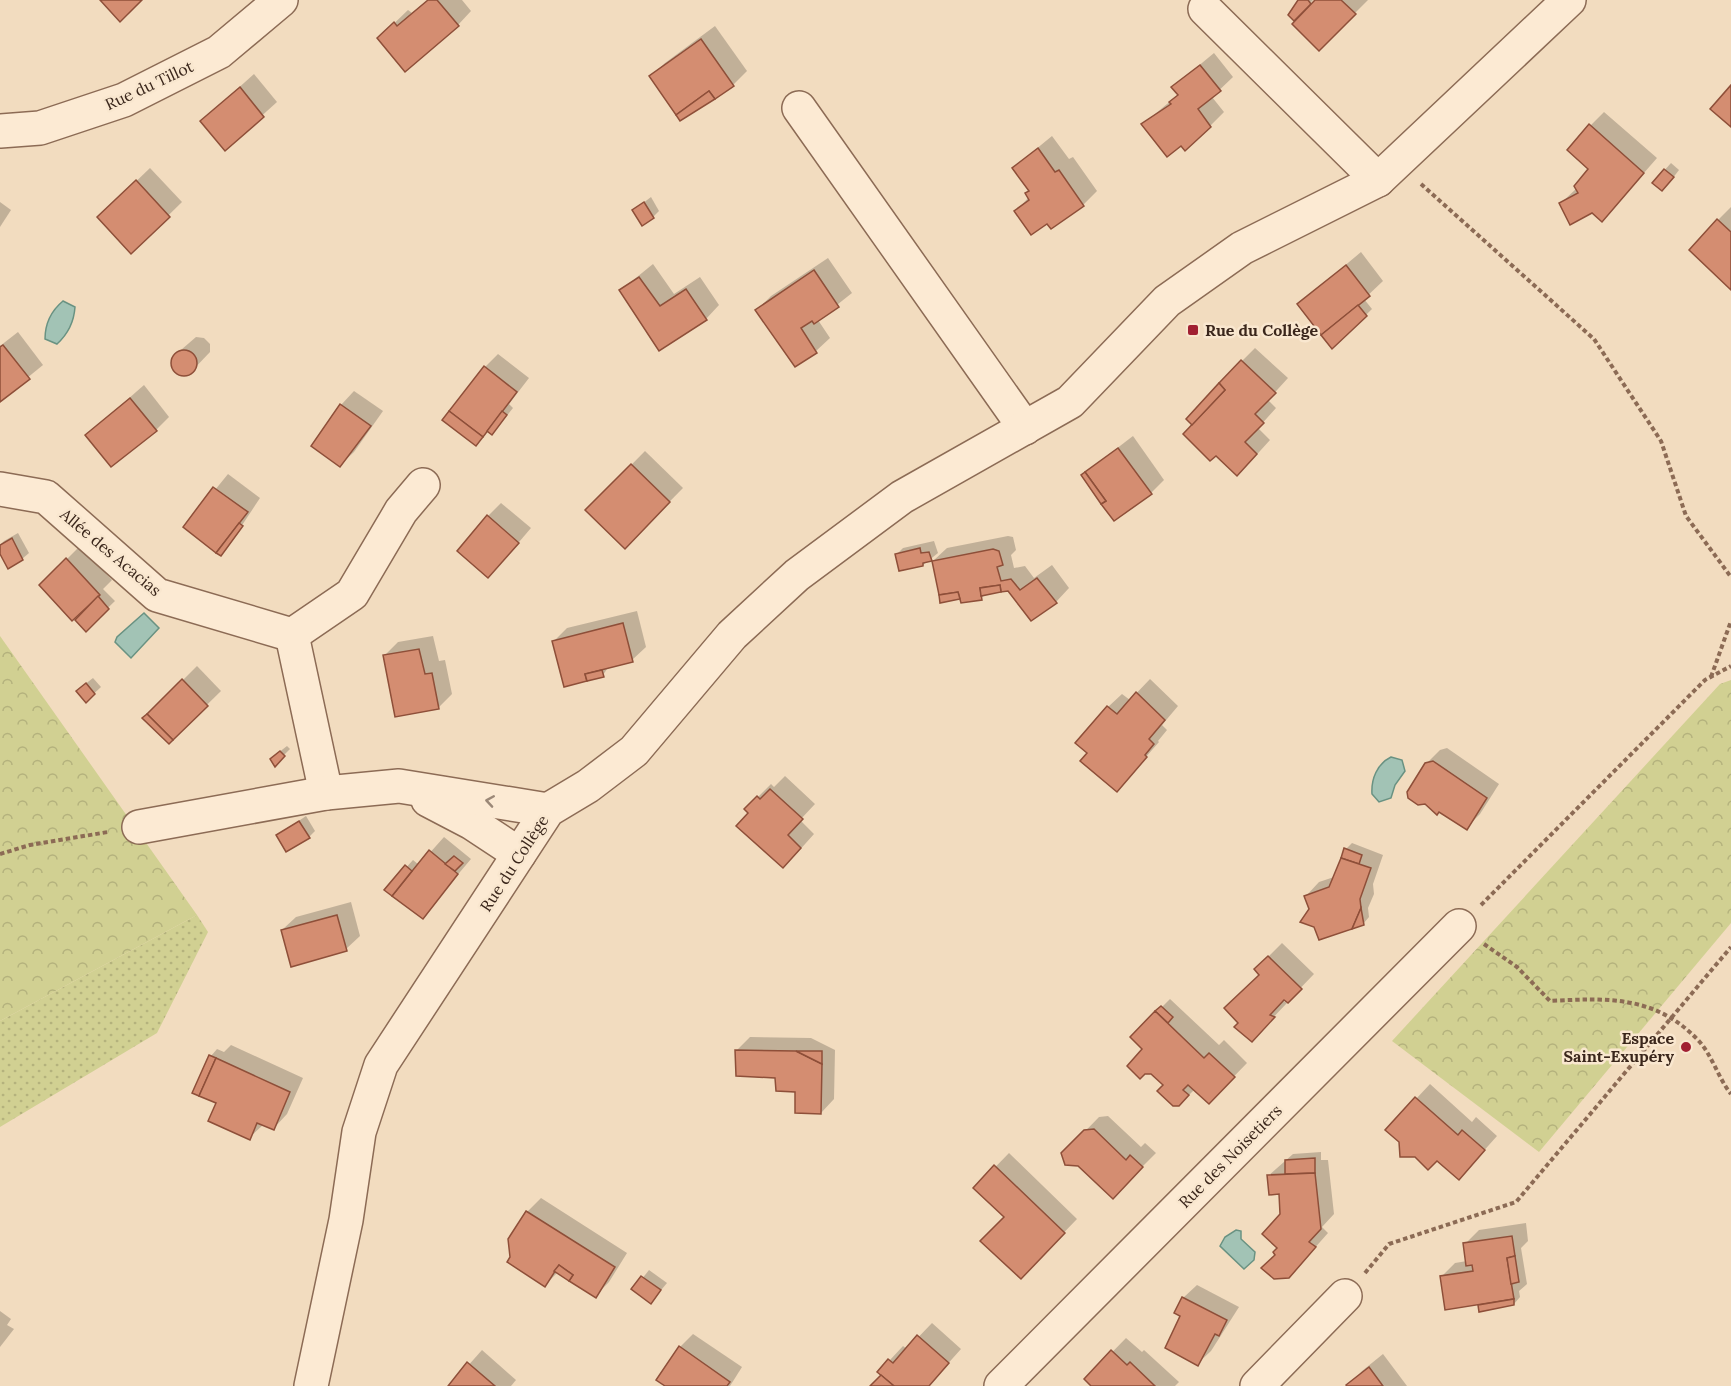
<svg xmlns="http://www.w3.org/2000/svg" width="1731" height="1386" viewBox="0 0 1731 1386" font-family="Lora,serif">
  <defs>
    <pattern id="grass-dots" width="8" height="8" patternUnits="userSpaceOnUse" patternTransform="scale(1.5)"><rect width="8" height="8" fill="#d1d092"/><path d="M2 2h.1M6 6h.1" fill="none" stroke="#b4b27d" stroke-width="1.8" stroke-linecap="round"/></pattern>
    <pattern id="forest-crowns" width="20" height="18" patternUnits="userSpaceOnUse" patternTransform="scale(1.5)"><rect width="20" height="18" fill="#d1d092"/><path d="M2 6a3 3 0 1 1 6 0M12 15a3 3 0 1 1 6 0" fill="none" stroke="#b4b27d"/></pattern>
  </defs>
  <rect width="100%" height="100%" fill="#f2dcbf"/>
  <path fill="url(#grass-dots)" d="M197,915L208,932L157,1033L0,1127V1021Z"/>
  <g fill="url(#forest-crowns)">
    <path d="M0,636L197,915L0,1021Z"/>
    <path d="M1731,680V923L1539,1152L1392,1041L1720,684Z"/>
  </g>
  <g fill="#a2c3b5" stroke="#699282" stroke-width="1.5">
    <path d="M63,301L75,307C74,322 68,334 57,344L45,339C45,324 51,311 63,301Z"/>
    <path d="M144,613L159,628L131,658L115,642L117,637Z"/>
    <path d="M1391,757L1402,760L1405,771L1395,785L1391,798L1379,802L1372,794C1371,779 1377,764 1391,757Z"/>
    <path d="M1236,1230L1241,1231V1239L1255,1252L1254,1260L1244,1269L1220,1246L1225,1237Z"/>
  </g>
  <g fill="#0003">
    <path d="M428,0H462L471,11L458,25L379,38L408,10L412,13Z"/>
    <path d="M1301,0H1313L1308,5L1311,7L1317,0H1368L1319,49L1290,15Z"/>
    <path d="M715,26L747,71L733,85L651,76L665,63Z"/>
    <path d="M1214,53L1233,77L1212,97L1224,112L1210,126L1181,144L1143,124L1179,94L1173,87Z"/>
    <path d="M254,74L277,102L225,149L216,108Z"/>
    <path d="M1604,112L1657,158L1615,206L1592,212L1561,203L1577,188L1590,169V126Z"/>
    <path d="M1052,136L1069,159L1073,157L1097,191L1083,205L1051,227L1047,221L1016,211L1029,197L1030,191L1013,168Z"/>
    <path d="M1671,163L1679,170L1669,183L1654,182Z"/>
    <path d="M150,168L182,202L131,252L99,217Z"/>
    <path d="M651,197L659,211L653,217L634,210Z"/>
    <path d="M0,202L11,210L0,227Z"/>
    <path d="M1731,207V288L1718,220Z"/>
    <path d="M1361,252L1383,281L1364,299L1372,309L1333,347L1299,304Z"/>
    <path d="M828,258L852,293L818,320L830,338L816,351L795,365L757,310L771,296Z"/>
    <path d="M653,264L674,294L700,277L719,305L706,319L659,349L621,290Z"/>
    <path d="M18,332L43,365L0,400V346Z"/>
    <path d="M196,337L204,338L210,344V352L190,373L181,374L173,364L174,356Z"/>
    <path d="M1255,348L1288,378L1268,400L1276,408L1258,428L1270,440L1251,461L1216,454L1242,361Z"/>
    <path d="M498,354L529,378L509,404L513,408L498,427L485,367Z"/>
    <path d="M144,385L169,417L156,430L87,435Z"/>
    <path d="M354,391L383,411L354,452L340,465L313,445L341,405Z"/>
    <path d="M1133,436L1164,480L1151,493L1082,475Z"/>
    <path d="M645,451L683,488L625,547L587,510Z"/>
    <path d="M228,474L260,498L227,548L185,527Z"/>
    <path d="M501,503L531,528L502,562L488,516Z"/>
    <path d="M18,533L29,553L22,559L0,551V545L4,541Z"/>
    <path d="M1008,536L1013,537L1016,550L1011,555L1014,568L1025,566L1034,578L1052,565L1069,588L1056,602L1009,589L986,594L981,598L933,561L947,548Z"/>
    <path d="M934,541L938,553L923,565L897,554L903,548Z"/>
    <path d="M80,546L112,580L103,589L115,601L86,629L92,604L41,585Z"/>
    <path d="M637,611L646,647L632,660L609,666L603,675L586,680L553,642L567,628Z"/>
    <path d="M433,636L439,661L445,660L452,694L438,708L384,656L398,642Z"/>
    <path d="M197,666L221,691L169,742L145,718Z"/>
    <path d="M93,678L101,687L86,701L84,685Z"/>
    <path d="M1150,679L1178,706L1162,725L1167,730L1158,741L1159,742L1117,790L1089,753L1108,707L1122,694L1130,700Z"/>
    <path d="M287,746L290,749L275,764L278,753Z"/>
    <path d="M1447,748L1499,784L1480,814L1466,828L1426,764L1440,750Z"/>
    <path d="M785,776L815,804L800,820L814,834L797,853L746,809L771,784L774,787Z"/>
    <path d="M306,816L315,831L309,837L278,835Z"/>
    <path d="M444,837L471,859L422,917L386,890L413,860L419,865Z"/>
    <path d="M1352,843L1383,855L1373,884L1374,894L1368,908L1369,917L1363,924L1310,910L1306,896L1319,882L1334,877L1346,849Z"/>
    <path d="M351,902L360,936L346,949L282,930L296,917Z"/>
    <path d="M1282,943L1314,974L1288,1001L1285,998L1283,1001L1287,1003L1265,1026L1240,1023L1260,974L1256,969Z"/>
    <path d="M1170,999L1219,1045L1224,1040L1247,1063L1209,1102L1195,1089L1179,1105L1144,1049L1132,1037Z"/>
    <path d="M750,1037L811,1038L835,1050L834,1099L821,1113L796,1091L736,1051Z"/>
    <path d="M231,1045L303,1078L287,1114L274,1128L264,1124L249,1138L218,1102L211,1056L217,1049L224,1052Z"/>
    <path d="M1430,1084L1472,1122L1476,1117L1497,1136L1472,1164L1438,1159L1400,1141L1387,1130Z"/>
    <path d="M1108,1116L1141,1147L1145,1143L1156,1153L1126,1183L1079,1165L1063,1154L1099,1117Z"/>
    <path d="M1321,1152V1160H1328L1334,1214L1322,1227L1328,1233L1289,1277L1276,1254L1282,1215L1281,1193L1269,1175L1293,1154Z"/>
    <path d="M1009,1153L1077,1219L1021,1277L1006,1217L975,1188Z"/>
    <path d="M541,1198L627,1253L609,1282L595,1296L558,1272L545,1285L527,1212Z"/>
    <path d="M1526,1223L1528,1241L1521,1248L1527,1284L1519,1291L1520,1297L1514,1304L1481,1310L1480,1303L1441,1277L1455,1263L1467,1261L1465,1244L1479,1230Z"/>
    <path d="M649,1270L667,1283L651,1302L634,1289Z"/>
    <path d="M1197,1285L1239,1307L1211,1351L1197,1364L1182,1316L1183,1298Z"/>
    <path d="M0,1311L11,1319L7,1325L14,1329L0,1347Z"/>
    <path d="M932,1323L961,1349L936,1377L927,1386H872L883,1375L879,1372L890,1360L903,1346L907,1349Z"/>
    <path d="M693,1334L742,1367L730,1386H667L680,1347Z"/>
    <path d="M1126,1338L1142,1352L1144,1350L1179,1382L1175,1386H1094L1086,1379Z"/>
    <path d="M482,1350L516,1380L511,1386H450Z"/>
    <path d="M1383,1354L1407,1386H1349L1362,1371Z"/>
  </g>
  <g fill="#d48d71" stroke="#8e4f39" stroke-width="1.5">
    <path d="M100,0H142L120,22Z"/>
    <path d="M428,0H437L459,26L405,72L377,38L394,22L397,26Z"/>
    <path d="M1298,0H1308L1311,4L1294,21L1288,15Z"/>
    <path d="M1315,0H1341L1356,14L1319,51L1292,24Z"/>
    <path d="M701,39L734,86L715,99L709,91L676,115L649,76Z"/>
    <path d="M1200,65L1221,91L1198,109L1211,127L1185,151L1181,146L1167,157L1141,124L1171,104L1169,102L1178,95L1171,87Z"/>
    <path d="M1731,85V127L1710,109Z"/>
    <path d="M240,87L264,117L225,151L200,121Z"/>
    <path d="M709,91L715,99L680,121L676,115Z"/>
    <path d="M1589,124L1644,173L1602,222L1592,213L1570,225L1559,203L1578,193L1574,186L1588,169L1567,150Z"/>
    <path d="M1038,148L1055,172L1059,170L1084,206L1051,229L1047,224L1031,235L1014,211L1029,200L1025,193L1029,191L1012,168Z"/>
    <path d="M1664,169L1674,177L1662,191L1652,183Z"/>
    <path d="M136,180L170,217L131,254L97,217Z"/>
    <path d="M644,202L654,218L642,226L632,210Z"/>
    <path d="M1717,219L1731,232V290L1689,250Z"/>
    <path d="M1346,265L1370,296L1321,335L1297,304Z"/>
    <path d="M814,270L839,307L814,324L812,321L801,328L817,353L795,367L755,310Z"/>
    <path d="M639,277L660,306L686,289L707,320L659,351L619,290Z"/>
    <path d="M1358,305L1367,316L1332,349L1321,335Z"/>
    <path d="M3,345L30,379L0,402V347Z"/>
    <circle cx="184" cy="363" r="13"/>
    <path d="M1241,360L1276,393L1255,414L1264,423L1245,442L1257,454L1237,476L1216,456L1210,461L1183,434L1225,390L1219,383Z"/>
    <path d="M484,366L517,392L483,437L449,411Z"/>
    <path d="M1219,383L1225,390L1192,425L1186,419Z"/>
    <path d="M130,398L157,431L111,467L85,435Z"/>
    <path d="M340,404L371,426L340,467L311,446Z"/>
    <path d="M449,411L483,437L476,446L442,420Z"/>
    <path d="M502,411L507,415L492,435L487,431Z"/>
    <path d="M1118,448L1152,494L1114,521L1101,504L1106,501L1085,472Z"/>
    <path d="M631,464L670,502L625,549L585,510Z"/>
    <path d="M1085,472L1106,501L1101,504L1081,475Z"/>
    <path d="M213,487L248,512L216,553L183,527Z"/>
    <path d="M487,515L519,543L488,578L457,551Z"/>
    <path d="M239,523L243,526L221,556L216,553Z"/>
    <path d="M12,538L23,560L8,569L0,554V545Z"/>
    <path d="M920,548L921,553L929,552L932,561L923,563V566L899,571L895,554Z"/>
    <path d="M993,549L999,551L1003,565L997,567L1001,581L1011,579L1020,590L1037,578L1057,603L1031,621L1008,591L1001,592L1000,585L980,588L982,600L961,603L958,592L939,595L932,561Z"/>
    <path d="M66,558L100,595L72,621L39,585Z"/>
    <path d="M1000,585L1001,592L981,596L980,588Z"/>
    <path d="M958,592L960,599L940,603L939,595Z"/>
    <path d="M98,596L109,609L86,632L75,620Z"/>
    <path d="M623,623L633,662L585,674L587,681L564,687L552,641Z"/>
    <path d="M419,649L425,674L432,673L439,709L395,717L383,655Z"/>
    <path d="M602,670L604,677L587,681L585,674Z"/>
    <path d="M182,679L208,706L173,740L147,714Z"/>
    <path d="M86,683L95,694L86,703L76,691Z"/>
    <path d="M1136,692L1165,720L1149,739L1154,744L1145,755L1147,757L1117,792L1080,761L1087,753L1075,743L1107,706L1117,714Z"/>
    <path d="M147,714L173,740L169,744L142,718Z"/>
    <path d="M280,751L285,756L275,767L270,759Z"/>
    <path d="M1433,761L1487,798L1467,830L1439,812L1437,815L1425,804L1418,805L1408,798L1407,792L1425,763Z"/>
    <path d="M770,789L803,819L788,835L801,848L783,868L736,826L748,813L744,809L757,796L760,799Z"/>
    <path d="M299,821L310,838L286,852L276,835Z"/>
    <path d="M1344,848L1362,855L1359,864L1341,858Z"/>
    <path d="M429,850L458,874L423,919L392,896Z"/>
    <path d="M454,856L463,863L455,871L445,864Z"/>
    <path d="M1341,858L1371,868L1360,899L1361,908L1352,929L1319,940L1314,927L1300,922L1309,909L1304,896L1329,887Z"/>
    <path d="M405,865L412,871L392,896L384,890Z"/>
    <path d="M1361,908L1364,925L1352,929Z"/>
    <path d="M337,915L347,951L291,967L281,930Z"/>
    <path d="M1268,956L1302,989L1288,1003L1284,1000L1270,1015L1275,1017L1252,1042L1234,1027L1238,1023L1224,1008L1259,975L1254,969Z"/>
    <path d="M1161,1006L1173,1017L1168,1023L1155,1011Z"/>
    <path d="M1155,1011L1204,1058L1209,1053L1235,1077L1209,1104L1188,1085L1183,1090L1189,1095L1179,1106H1173L1157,1091L1163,1085L1151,1074H1145L1140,1079L1127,1066L1142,1049L1130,1037Z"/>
    <path d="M735,1050L796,1051L822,1064L821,1114L795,1113V1092L776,1091L775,1078L736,1076Z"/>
    <path d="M796,1051H822V1064Z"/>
    <path d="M209,1055L216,1058L199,1096L192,1093Z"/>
    <path d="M216,1058L290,1092L274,1130L257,1123L250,1140L208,1121L216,1103L199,1096Z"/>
    <path d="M1415,1097L1458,1135L1462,1130L1485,1150L1459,1180L1437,1161L1428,1170L1415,1157H1400L1399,1142L1385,1130Z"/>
    <path d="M1094,1129L1126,1160L1130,1155L1143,1167L1113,1199L1078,1166L1065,1165L1061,1153L1084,1130Z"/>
    <path d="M1315,1158V1173L1285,1174V1160Z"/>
    <path d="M994,1165L1065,1233L1021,1279L980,1241L1004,1217L973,1188Z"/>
    <path d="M1315,1173L1321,1229L1309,1242L1316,1247L1289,1278L1274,1279L1261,1268L1275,1255L1273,1252L1277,1248L1262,1234L1280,1214L1279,1194L1269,1195L1267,1175Z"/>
    <path d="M526,1211L615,1267L596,1298L569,1281L573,1275L559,1265L545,1287L507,1262L510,1257L508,1239Z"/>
    <path d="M1512,1236L1515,1256L1507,1258L1514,1299L1445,1310L1440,1276L1473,1271L1472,1265L1466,1266L1463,1243Z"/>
    <path d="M1515,1256L1519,1282L1511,1284L1507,1258Z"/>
    <path d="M559,1265L573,1275L569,1281L554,1271Z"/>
    <path d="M641,1276L661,1290L651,1304L631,1289Z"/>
    <path d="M1182,1297L1227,1320L1219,1336L1215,1334L1198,1366L1165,1348L1180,1316L1174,1313Z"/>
    <path d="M1514,1299V1305L1479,1312L1478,1305Z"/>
    <path d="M917,1335L949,1363L929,1386H894L877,1372L888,1359L893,1363Z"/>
    <path d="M679,1346L730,1382L727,1386H665L656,1380Z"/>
    <path d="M1111,1350L1127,1365L1130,1362L1155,1386H1091L1084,1379Z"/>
    <path d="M467,1362L495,1386H448Z"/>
    <path d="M1369,1367L1383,1386H1347L1346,1385Z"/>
    <path d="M881,1375L894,1386H870Z"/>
  </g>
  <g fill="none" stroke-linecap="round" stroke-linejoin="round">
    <g stroke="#8c6b55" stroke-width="36">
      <g id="minor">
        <path d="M1205,9L1378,180"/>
        <path d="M799,108L1025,428"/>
        <path d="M0,131L40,128L124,100L219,52L281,0"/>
        <path d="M0,489L46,497L157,595L292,635L352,594L401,511L423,485"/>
        <path d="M292,635L326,793"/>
        <path d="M428,800L472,823L519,854"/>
        <path d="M139,827L326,793L399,786L548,810"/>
        <path d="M311,1386L346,1220L359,1132L381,1065L548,810L588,786L634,751L732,635L797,575L902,497L1070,402L1167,301L1242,248L1378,180L1569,0"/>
        <path d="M1001,1386L1459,926"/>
        <path d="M1257,1386L1345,1296"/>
      </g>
    </g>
    <g stroke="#8c6b55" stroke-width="4" stroke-dasharray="4.5 3" stroke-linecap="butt">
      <path d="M1421,184L1594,339L1661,441L1686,516L1731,577"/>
      <path d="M1711,677L1731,621"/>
      <path d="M0,854L30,845L108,832"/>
      <path d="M1481,905L1705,680L1731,666"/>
      <path d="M1484,944L1517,967L1550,1001C1606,998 1654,995 1697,1039C1712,1054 1718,1078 1731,1094"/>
      <path d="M1365,1273L1389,1244L1516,1202L1731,947"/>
    </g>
    <use href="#minor" stroke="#fcead3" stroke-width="33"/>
  </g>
  <defs><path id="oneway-chevron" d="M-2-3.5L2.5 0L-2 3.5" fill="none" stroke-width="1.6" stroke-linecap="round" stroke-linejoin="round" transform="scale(1.5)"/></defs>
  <use stroke="#9b8877" href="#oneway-chevron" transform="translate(490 801) rotate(-171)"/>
  <g fill="#a12032" stroke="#f9e7cf" stroke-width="2">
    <rect x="1187" y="324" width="12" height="12" rx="3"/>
    <circle cx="1686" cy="1047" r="6"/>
  </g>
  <g text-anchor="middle" stroke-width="5" stroke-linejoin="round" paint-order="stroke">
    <g font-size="16" fill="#3a261b" stroke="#f9e7cf">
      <text transform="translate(149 85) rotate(-25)" y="6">Rue du Tillot</text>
      <text transform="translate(111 552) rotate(40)" y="6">Allée des Acacias</text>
      <text transform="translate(514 863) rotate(-57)" y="6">Rue du Collège</text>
      <text transform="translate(1230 1156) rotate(-45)" y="6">Rue des Noisetiers</text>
    </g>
    <g font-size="16" font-weight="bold" fill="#3a261b" stroke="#f9e7cf" text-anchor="start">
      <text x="1205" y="336">Rue du Collège</text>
      <text x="1674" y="1044" text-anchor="end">Espace<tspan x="1674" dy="18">Saint-Exupéry</tspan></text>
    </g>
  </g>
</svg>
